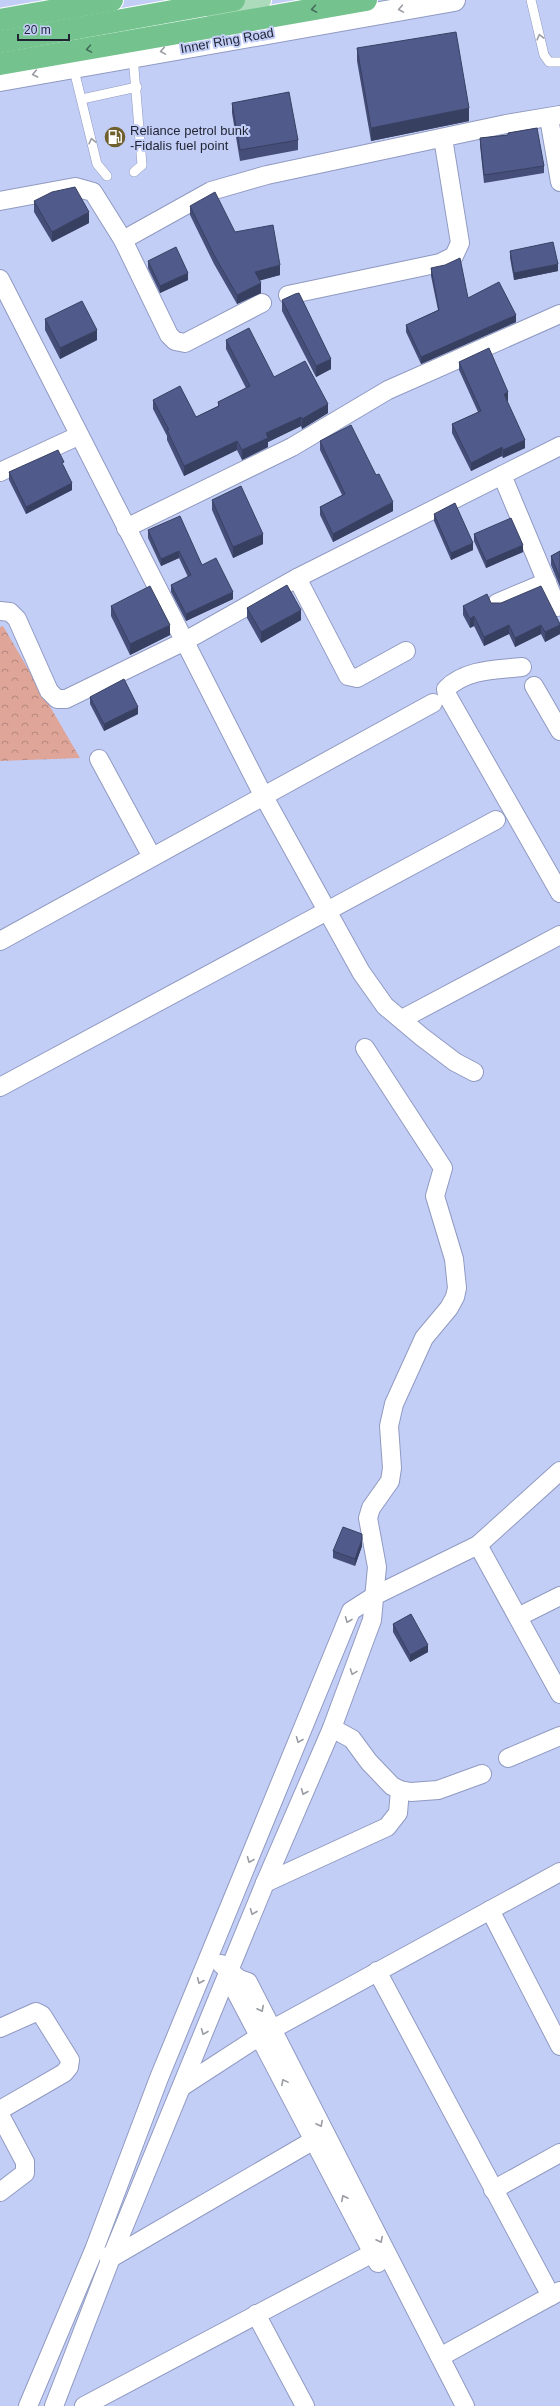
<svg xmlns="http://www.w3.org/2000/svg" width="560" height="2406" viewBox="0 0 560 2406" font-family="Helvetica,sans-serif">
  <defs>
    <pattern id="park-crowns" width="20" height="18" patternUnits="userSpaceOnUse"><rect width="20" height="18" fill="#dea598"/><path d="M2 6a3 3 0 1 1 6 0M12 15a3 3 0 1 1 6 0" fill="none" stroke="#b3867d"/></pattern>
  </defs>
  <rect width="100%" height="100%" fill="#c3cef7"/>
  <path fill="url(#park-crowns)" d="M3,626L80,758L0,761V627Z"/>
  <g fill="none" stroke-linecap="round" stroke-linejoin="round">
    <g stroke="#909ac1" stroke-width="10">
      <g id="service">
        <path d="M531,0L544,55L549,62H560"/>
        <path d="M133,56L142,165L134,172"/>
        <path d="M73,66L97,164L107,176"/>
        <path d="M82,99L137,87"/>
      </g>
    </g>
    <g stroke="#909ac1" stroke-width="20">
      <g id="minor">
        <path d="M549,118L560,182"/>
        <path d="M0,201L75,187L93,192L123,240L169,335L175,341L185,343L262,303"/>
        <path d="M123,240L211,191L267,175L506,124L560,115"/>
        <path d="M0,279L263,795L361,972L385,1006L422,1037L455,1062L474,1072"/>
        <path d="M288,295L440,263L454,256L460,243L443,138"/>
        <path d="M0,472L78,436"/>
        <path d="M502,475L557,607"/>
        <path d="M126,528L292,447L388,390L560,314"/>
        <path d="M297,578L348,676L357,678L406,651"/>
        <path d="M497,603L547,582"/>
        <path d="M0,611L10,612L17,619L49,691L57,699H66L185,641L297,578L560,446"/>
        <path d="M522,667C495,670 466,669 446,689L447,695L560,893"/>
        <path d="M534,686L560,731"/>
        <path d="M99,759L152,857"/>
        <path d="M0,941L433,703"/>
        <path d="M402,1019L560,935"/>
        <path d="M0,1087L496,820"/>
        <path d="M478,1545L560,1694"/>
        <path d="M518,1617L560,1596"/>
        <path d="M332,1728L352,1739L369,1762L392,1786L400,1790L411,1792L438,1790L482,1774"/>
        <path d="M508,1758L560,1736"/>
        <path d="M265,1883L387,1827L398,1813L400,1790"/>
        <path d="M490,1910L560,2046"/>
        <path d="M221,1964L239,1979L248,1982L465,2406"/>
        <path d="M377,1971L551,2296"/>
        <path d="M239,1979L235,1990L378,2263"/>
        <path d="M0,2028L36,2012L42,2015L70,2060L69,2067L64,2073L0,2110"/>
        <path d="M183,2086L260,2036L560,1872"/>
        <path d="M0,2115L25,2162V2173L0,2192"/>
        <path d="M493,2190L560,2153"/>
        <path d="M108,2256L111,2258L314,2140"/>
        <path d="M256,2314L305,2406"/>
        <path d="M440,2357L560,2291"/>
        <path d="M28,2406L94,2250L159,2078L351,1611L376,1595L478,1545L560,1471"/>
        <path d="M54,2406L111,2258L265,1883L332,1728L372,1620L377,1567L368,1518L371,1508L390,1481L392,1468L389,1426L394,1404L424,1338L449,1308L455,1297L457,1288L454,1259L435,1196L443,1168L365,1048"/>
        <path d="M84,2406L373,2253"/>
      </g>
    </g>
    <g stroke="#909ac1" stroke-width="24">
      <path id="tertiary" d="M0,80L454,0"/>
    </g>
    <g stroke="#fff" stroke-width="24">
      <path id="primary" d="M214,8L260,0"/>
    </g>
    <g stroke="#fff" stroke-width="24">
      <g id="motorway">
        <path d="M0,20L112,0"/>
        <path d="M0,42L234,0"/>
        <path d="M0,64L366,0"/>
      </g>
    </g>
    <use href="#service" stroke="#fff" stroke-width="9"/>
    <use href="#minor" stroke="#fff" stroke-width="18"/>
    <use href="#tertiary" stroke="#fff" stroke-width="22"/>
    <use href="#primary" stroke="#acdbbb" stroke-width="22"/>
    <use href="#motorway" stroke="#74c38e" stroke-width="22"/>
  </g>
  <g fill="#454e78">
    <path d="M357,48L469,121L371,141L357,61Z"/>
    <path d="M232,103L298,140V150L240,161L232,113Z"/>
    <path d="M508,133L544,166V173L484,183L480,145V138L508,135Z"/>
    <path d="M34,201L89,223L52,242L34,212Z"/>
    <path d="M190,206L235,232L280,275L259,280L261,293L237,304L214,264L190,215Z"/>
    <path d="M510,251L558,271L514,280L510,258Z"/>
    <path d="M148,261L188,280L160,293L148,268Z"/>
    <path d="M431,268L468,298L516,322L421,364L406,332V325L438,310L431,276Z"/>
    <path d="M282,300L331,369L316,377L282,311Z"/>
    <path d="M45,319L97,340L60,359L45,330Z"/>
    <path d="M226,340L274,377L328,413L302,429L301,426L268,442V447L242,460L237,450L184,476L167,440V436L153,409V400L196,417L218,406V402L246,388L226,349Z"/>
    <path d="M459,362L508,401H507L525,448L503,458L502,456L471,471L452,433V424L478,412L459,370Z"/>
    <path d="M320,441L393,511L333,542L320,515V507L342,495L320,450Z"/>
    <path d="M64,466L72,490L26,514L9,480V472Z"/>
    <path d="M212,500L263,544L233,558L212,510Z"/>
    <path d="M434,514L473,550L451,560L434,521Z"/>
    <path d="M148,530L202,565L233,599L186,621L171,592V585L188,577L179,558L161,566L148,538Z"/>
    <path d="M474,534L523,552L486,568L474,541Z"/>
    <path d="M560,551V587L551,565V556Z"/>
    <path d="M491,603L560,624V634L545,642L541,634L515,647L509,634L484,646L474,626L470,628L463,615V606Z"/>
    <path d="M111,606L170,635L130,655L111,616Z"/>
    <path d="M247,608L301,620L261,643L247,618Z"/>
    <path d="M90,697L138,714L104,731L90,704Z"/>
    <path d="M362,1546L355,1566L333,1558V1551Z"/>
    <path d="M393,1624L428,1652L410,1662L393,1632Z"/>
  </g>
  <g fill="#384062">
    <path d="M469,108V121L371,141V128Z"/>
    <path d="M89,212V223L52,242V232Z"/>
    <path d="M558,264V271L514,280V273Z"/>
    <path d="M280,265V275L255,282V272Z"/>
    <path d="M188,273V280L160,293V286Z"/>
    <path d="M261,283V293L237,304V295Z"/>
    <path d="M516,315V322L421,364V357Z"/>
    <path d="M97,330V340L60,359V348Z"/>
    <path d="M331,359V369L316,377V366Z"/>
    <path d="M508,392V401L504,403V394Z"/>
    <path d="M328,404V413L302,429V419Z"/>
    <path d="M301,417V426L268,442V447L242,460V450L266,433Z"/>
    <path d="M525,440V448L503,458V450Z"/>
    <path d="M237,441V450L184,476V466Z"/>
    <path d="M502,447V456L471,471V463Z"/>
    <path d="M72,483V490L26,514V507Z"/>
    <path d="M393,502V511L333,542V534Z"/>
    <path d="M263,534V544L233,558V547Z"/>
    <path d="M473,543V550L451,560V553Z"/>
    <path d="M523,545V552L486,568V561Z"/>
    <path d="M179,551V558L161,566V559Z"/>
    <path d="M233,592V599L186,621V614Z"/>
    <path d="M301,610V620L261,643V632Z"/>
    <path d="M474,616V626L470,628V619Z"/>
    <path d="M170,625V635L130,655V644Z"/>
    <path d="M509,625V634L484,646V637Z"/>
    <path d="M541,625V634L515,647V638Z"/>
    <path d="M560,625V634L545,642V632Z"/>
    <path d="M138,707V714L104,731V724Z"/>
    <path d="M362,1539V1546L355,1566V1559Z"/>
    <path d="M428,1645V1652L410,1662V1655Z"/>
  </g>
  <g fill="#505b8c" stroke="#384062">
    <path d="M456,32L469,108L371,128L357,48Z"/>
    <path d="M289,92L298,140L240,150L232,103Z"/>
    <path d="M537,128L544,166L484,175L480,138L508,135V133Z"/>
    <path d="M75,187L89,212L52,232L34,201L52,192Z"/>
    <path d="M215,192L235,232L273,225L280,265L255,272L261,283L237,295L214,255L190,206Z"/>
    <path d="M553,242L558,264L514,273L510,251Z"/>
    <path d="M176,247L188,273L160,286L148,261Z"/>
    <path d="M460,258L468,298L499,282L516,315L421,357L406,325L439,310L431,268L445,265Z"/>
    <path d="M299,293L331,359L316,366L282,300L295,294Z"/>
    <path d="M82,301L97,330L60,348L45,319Z"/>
    <path d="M249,328L274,377L305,361L328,404L302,419L301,417L266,433L268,438L242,450L237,441L184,466L167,430H169L153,400L180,386L196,417L219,406L218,402L250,386L226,340Z"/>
    <path d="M489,348L508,392L504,394L525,440L503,450L502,447L471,463L452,424L481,411L459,362Z"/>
    <path d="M351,425L376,475L379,474L393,502L333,534L320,507L345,494L320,441Z"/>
    <path d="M58,450L64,462L62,463L72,483L26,507L9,472Z"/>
    <path d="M241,486L263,534L233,547L212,500Z"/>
    <path d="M455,503L473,543L451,553L434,514Z"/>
    <path d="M180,516L202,565L216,558L233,592L186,614L171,585L191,575L179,551L161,559L148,530Z"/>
    <path d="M511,518L523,545L486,561L474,534Z"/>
    <path d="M560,551V578L551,556Z"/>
    <path d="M287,585L301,610L261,632L247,608Z"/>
    <path d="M150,586L170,625L130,644L111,606Z"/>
    <path d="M541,586L560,624V625L545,632L541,625L515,638L509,625L484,637L474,616L470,619L463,606L487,594L491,603H501Z"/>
    <path d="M124,679L138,707L104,724L90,697Z"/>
    <path d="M343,1527L362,1534V1539L355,1559L333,1551Z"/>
    <path d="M411,1614L428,1645L410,1655L393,1624Z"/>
  </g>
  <defs><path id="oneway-chevron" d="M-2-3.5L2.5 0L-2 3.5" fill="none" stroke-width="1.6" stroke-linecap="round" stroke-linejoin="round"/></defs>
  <g stroke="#456b5b">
    <use href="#oneway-chevron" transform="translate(314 9) rotate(170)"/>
    <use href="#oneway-chevron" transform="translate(89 49) rotate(170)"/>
  </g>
  <g stroke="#9a9ca3">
    <use href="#oneway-chevron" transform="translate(401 9) rotate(170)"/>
    <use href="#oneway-chevron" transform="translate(540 37) rotate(-104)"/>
    <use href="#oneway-chevron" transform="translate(163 51) rotate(170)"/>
    <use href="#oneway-chevron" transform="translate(35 74) rotate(169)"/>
    <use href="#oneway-chevron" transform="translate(92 141) rotate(-103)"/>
    <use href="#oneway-chevron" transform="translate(348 1620) rotate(112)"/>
    <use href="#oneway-chevron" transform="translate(353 1672) rotate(110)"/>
    <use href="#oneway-chevron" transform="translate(299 1740) rotate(112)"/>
    <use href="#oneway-chevron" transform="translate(304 1792) rotate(113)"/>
    <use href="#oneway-chevron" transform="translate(250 1860) rotate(112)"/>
    <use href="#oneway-chevron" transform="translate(253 1912) rotate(112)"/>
    <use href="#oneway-chevron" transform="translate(200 1981) rotate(113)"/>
    <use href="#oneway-chevron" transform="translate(261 2009) rotate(63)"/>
    <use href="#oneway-chevron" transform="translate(204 2032) rotate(112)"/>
    <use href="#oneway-chevron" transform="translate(284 2082) rotate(-118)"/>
    <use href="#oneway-chevron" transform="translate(320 2124) rotate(63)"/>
    <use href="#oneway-chevron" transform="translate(344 2198) rotate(-117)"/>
    <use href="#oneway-chevron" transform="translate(380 2240) rotate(63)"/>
  </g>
  <defs>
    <g id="fuel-disc" transform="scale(1.15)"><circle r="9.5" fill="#6f602d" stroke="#c3cef7"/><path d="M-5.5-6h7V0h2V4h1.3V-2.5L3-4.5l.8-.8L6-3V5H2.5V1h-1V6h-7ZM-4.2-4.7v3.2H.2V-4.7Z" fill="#fff"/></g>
  </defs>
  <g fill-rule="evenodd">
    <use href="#fuel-disc" x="115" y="137"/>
  </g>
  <g text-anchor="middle" stroke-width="4" stroke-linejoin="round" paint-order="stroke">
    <g font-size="13" fill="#1f2332" stroke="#c3cef7">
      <text transform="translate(227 40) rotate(-10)" y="5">Inner Ring Road</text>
    </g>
    <g font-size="13" fill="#1f2332" stroke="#c3cef7" text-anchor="start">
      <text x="130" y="135">Reliance petrol bunk<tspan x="130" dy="15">-Fidalis fuel point</tspan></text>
    </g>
  </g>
  <path d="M18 34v6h51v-6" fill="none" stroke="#1f2332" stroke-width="2"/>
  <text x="24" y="34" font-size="12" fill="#1f2332" stroke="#c3cef7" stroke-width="3" paint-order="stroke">20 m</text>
</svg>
